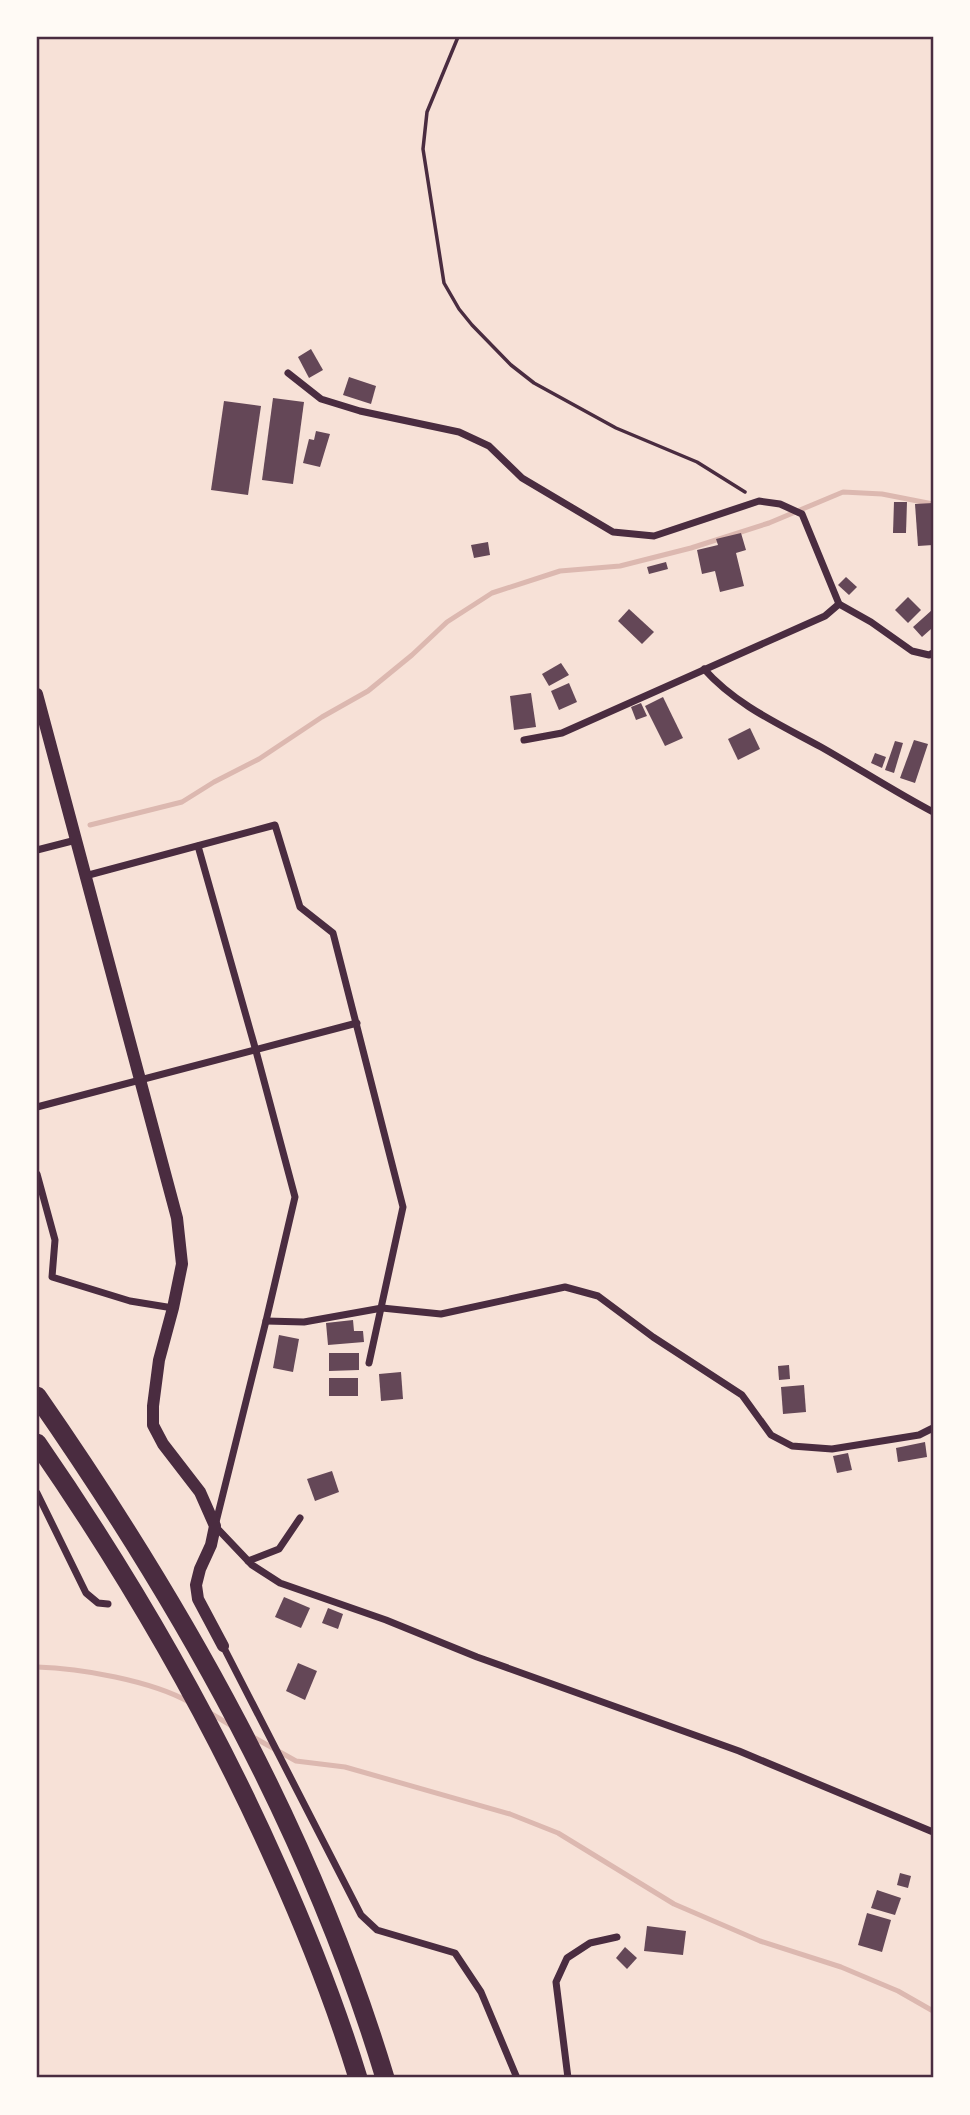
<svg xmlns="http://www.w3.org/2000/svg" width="970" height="2115" viewBox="0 0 970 2115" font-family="'Noto Serif',serif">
  <rect width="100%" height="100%" fill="#f7e1d7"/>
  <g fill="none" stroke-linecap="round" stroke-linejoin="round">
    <g stroke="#dcb8b0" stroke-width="5">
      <path d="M90,825L182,802L214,782L259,759L322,717L368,691L412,655L447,622L492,593L560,571L620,566L691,548L769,523L843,492L882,494L933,504"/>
      <path d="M37,1667C80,1668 152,1681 189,1702"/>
      <path d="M210,1713L232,1726"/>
      <path d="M253,1737L296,1761L345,1767L510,1814L558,1833L674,1904L760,1941L841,1967L898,1991L933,2011"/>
    </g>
  </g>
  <g fill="#644757">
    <path d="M311,349L323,370L309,378L298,357Z"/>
    <path d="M349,377L376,386L371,404L343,395Z"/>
    <path d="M273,398L304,402L293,484L262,480Z"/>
    <path d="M224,401L261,406L248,495L211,490Z"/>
    <path d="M316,431L330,434L320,467L303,463L309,439L314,440Z"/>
    <path d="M894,502H907L906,533H893Z"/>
    <path d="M933,503V545L918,546L915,504Z"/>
    <path d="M741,533L746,550L736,553L744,586L720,592L715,571L702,574L697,550L718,545L716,539Z"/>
    <path d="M488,542L490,555L474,558L471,545Z"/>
    <path d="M666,562L668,569L649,574L647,567Z"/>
    <path d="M846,577L857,587L849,595L838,585Z"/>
    <path d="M908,597L921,610L908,623L895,610Z"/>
    <path d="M629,609L654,632L642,644L618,621Z"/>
    <path d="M932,610L933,632L931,629L922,637L913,627Z"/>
    <path d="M561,663L569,675L549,686L542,674Z"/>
    <path d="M569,683L577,702L559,710L551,691Z"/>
    <path d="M531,693L536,727L514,730L510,696Z"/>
    <path d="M663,697L683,738L665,746L645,706Z"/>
    <path d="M641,703L647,716L636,720L631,707Z"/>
    <path d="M750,728L760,749L738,760L728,739Z"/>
    <path d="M914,740L928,744L915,783L900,778Z"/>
    <path d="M895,741L903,743L894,773L885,770Z"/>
    <path d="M875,753L886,757L882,768L871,763Z"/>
    <path d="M353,1320L354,1331H363L364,1342L328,1345L326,1323Z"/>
    <path d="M279,1335L299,1339L293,1372L273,1368Z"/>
    <path d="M329,1353H359V1370L329,1371Z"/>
    <path d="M789,1365L790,1379L779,1380L778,1366Z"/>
    <path d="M401,1372L403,1399L381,1401L379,1374Z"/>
    <rect x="329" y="1378" width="29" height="18"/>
    <path d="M804,1385L806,1412L783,1414L781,1387Z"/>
    <path d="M925,1442L927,1457L898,1462L896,1448Z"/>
    <path d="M848,1453L852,1470L837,1473L833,1456Z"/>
    <path d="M332,1471L339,1492L315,1501L307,1479Z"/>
    <path d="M284,1597L310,1608L301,1628L275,1617Z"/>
    <path d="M328,1608L343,1614L338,1629L322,1623Z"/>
    <path d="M298,1663L317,1671L305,1700L286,1691Z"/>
    <path d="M900,1873L911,1876L908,1888L897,1885Z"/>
    <path d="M877,1890L901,1898L895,1915L871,1908Z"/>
    <path d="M867,1913L891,1920L882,1952L858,1945Z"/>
    <path d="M647,1926L686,1931L683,1955L644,1951Z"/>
    <path d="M625,1947L637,1958L627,1969L616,1958Z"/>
  </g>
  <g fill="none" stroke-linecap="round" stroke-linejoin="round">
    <path stroke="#4a2c40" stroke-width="3.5" d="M458,37L427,112L423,149L444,283L459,309L472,325L511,365L534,383L616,428L697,462L745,492"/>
    <g stroke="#4a2c40" stroke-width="7">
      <path d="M288,373L321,399L360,411L459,432L489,446L522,478L613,532L654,536L759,501L780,504L802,514L839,604L871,622L912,651L929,655L933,653"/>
      <path d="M704,669C736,705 779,724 821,747C858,768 895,792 933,812"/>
      <path d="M524,740L562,733L825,616L839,604"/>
      <path d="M198,846L256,1051L295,1197L266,1321L215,1526L252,1565L280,1583L386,1620L477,1657L739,1751L933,1832"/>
      <path d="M37,850L76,840"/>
      <path d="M85,876L275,825L300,907L333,933L403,1207L369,1363"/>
      <path d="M37,1107L357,1023"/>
      <path d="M37,1174L55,1240L52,1277L130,1301L173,1308"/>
      <path d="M266,1321L304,1322L382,1308L441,1314L565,1287L598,1296L653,1337L742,1395L771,1435L792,1446L832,1449L919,1435L933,1428"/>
      <path d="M37,1493L86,1593L98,1603L108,1604"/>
      <path d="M248,1561L279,1549L300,1518"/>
      <path d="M223,1646L361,1915L377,1930L455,1953L481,1992L517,2078"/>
      <path d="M568,2078L556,1982L567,1958L590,1943L617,1937"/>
    </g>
    <path stroke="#4a2c40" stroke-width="12" d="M37,694L177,1218L182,1264L173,1308L159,1360L153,1406V1425L163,1444L200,1492L215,1526L211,1545L200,1569L196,1585L198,1599L223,1646"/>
    <g stroke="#4a2c40" stroke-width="19">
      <path d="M37,1396C183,1606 311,1832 385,2078"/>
      <path d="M37,1443C129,1576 211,1717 277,1866C308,1935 336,2006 358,2078"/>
    </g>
  </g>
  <rect width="970" height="2115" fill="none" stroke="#fffaf5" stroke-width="77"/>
  <rect x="38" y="38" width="894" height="2038" fill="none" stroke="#4a2c40" stroke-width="2.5"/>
</svg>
